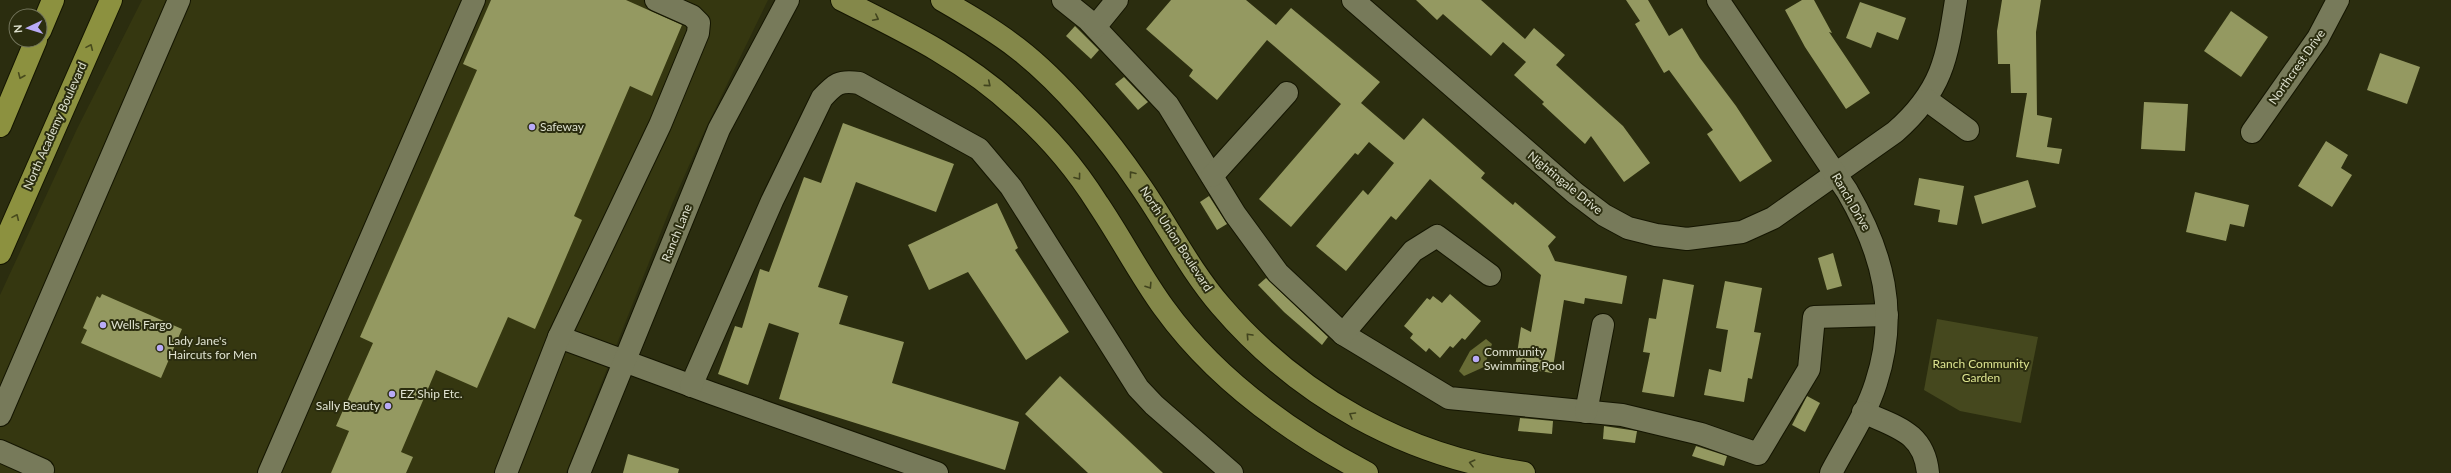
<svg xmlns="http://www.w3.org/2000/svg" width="2451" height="473" viewBox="0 0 2451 473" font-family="Lato,sans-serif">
  <rect width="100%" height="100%" fill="#2b2d0f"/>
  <path fill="#353710" d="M142,0H768L703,134L672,204L566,473H0V295L77,129Z"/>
  <path fill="#45481e" d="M1937,319L2038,337L2021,423L1960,411L1924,390Z"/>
  <path fill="#686c35" d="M1486,339L1492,344L1484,367L1464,376L1459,371L1470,351Z"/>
  <g fill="#949961">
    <path d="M491,0H626L682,25L652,96L630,86L574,216L582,220L535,329L508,317L477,388L436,370L401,452L413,457L406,473H331L349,431L336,426L373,343L360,337L477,70L463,64Z"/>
    <path d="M1171,0H1246L1276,25L1291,8L1380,82L1361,103L1404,140L1423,118L1485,173L1481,178L1513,205L1515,202L1556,237L1548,246L1555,261L1627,276L1622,304L1585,298L1584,304L1564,300L1552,373L1515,367L1521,327L1531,332L1541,275L1430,179L1396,220L1391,216L1346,271L1316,246L1363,190L1368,195L1394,163L1369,142L1358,155L1355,153L1291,227L1259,199L1341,104L1267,40L1217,100L1189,76L1193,70L1146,29Z"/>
    <path d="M1416,0H1481L1525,39L1534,28L1565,55L1556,65L1623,126L1650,163L1624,182L1591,136L1585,144L1542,104L1544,102L1514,75L1526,62L1503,42L1491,56L1443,14L1437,20Z"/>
    <path d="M1626,0H1648L1669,36L1682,28L1700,58L1736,106L1772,161L1740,182L1707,134L1713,130L1669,70L1664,73L1635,24L1640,21Z"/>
    <path d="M1802,0H1814L1832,33L1829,32L1870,93L1846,109L1805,47L1785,10Z"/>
    <path d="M2002,0H2041L2036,32L2037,115L2052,118L2047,147L2062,149L2059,164L2016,157L2027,93H2011L2010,64H1998L1997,31Z"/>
    <path d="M1860,2L1906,18L1898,40L1877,32L1871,48L1846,38Z"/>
    <path d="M2231,11L2268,37L2241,77L2204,51Z"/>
    <path d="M1075,26L1099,50L1091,59L1066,36Z"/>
    <path d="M2380,53L2420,67L2407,104L2367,90Z"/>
    <path d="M1124,77L1148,102L1138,110L1115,84Z"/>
    <path d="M2144,102L2188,104L2185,151L2141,149Z"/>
    <path d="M843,123L954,164L936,212L856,182L818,287L848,296L839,324L904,342L892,383L1019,422L1005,470L779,399L799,333L769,323L748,385L718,374L735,326L742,328L760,269L769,272L804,177L821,183Z"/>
    <path d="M2326,141L2348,155L2341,168L2352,175L2332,207L2298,186Z"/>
    <path d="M1919,178L1964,186L1957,225L1938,222L1940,210L1914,205Z"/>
    <path d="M2028,180L2036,207L1982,224L1974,196Z"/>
    <path d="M2195,192L2249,205L2244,227L2230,224L2226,241L2186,232Z"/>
    <path d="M1209,196L1227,224L1217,230L1200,202Z"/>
    <path d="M997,203L1018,248L1015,250L1069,332L1026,360L968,272L929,290L908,245Z"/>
    <path d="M1833,253L1842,286L1827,290L1818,258Z"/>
    <path d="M1266,278L1328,337L1322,345L1284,312L1258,285Z"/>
    <path d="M1663,279L1694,285L1674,397L1642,392L1650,353L1643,352L1649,318L1656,319Z"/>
    <path d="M1725,281L1762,288L1754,332L1761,333L1752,379L1748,378L1744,402L1704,395L1709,369L1721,372L1728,330L1716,328Z"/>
    <path d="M102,294L182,329L161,378L81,343L87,330L83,328L97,296L100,298Z"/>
    <path d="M1450,294L1481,321L1465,340L1462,338L1453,348L1450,346L1440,358L1429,348L1426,352L1410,338L1413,334L1404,326L1427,298L1430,300L1433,296L1442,303Z"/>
    <path d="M1060,376L1163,473H1088L1025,414Z"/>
    <path d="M1807,396L1820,403L1805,432L1792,425Z"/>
    <path d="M1520,418L1553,421L1552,434L1518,431Z"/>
    <path d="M1604,426L1637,431L1635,443L1603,439Z"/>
    <path d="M1696,446L1727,456L1724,466L1692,456Z"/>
    <path d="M628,454L679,469L678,473H623Z"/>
  </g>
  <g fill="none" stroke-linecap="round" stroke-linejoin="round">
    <g stroke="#141500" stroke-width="24">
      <g id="minor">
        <path d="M1063,0L1088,20L1168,105L1235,214L1278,273L1343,334L1449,398L1622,415L1701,434L1758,454L1809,369L1814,317L1887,315"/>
        <path d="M1353,0L1575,193L1604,215L1628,228L1656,235L1687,239L1742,232L1773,218L1895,132C1942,91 1947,59 1956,0"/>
        <path d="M1718,0L1847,191C1883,253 1899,313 1876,383C1866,415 1846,444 1831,473"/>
        <path d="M1095,27L1117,0"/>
        <path d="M1927,100L1968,130"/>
        <path d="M2252,132L2318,38L2338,0"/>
        <path d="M1212,176L1287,93"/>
        <path d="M1343,334L1413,251L1437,236L1490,275"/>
        <path d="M559,337L711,393L937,473"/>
        <path d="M691,386L772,201L822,98C835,84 839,80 859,83L979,149L1011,187L1138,388L1154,405L1232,473"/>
        <path d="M1586,412L1603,325"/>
        <path d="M1863,412C1896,427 1924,432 1928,473"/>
        <path d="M0,415L179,0"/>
        <path d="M0,451L43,470L41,473"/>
        <path d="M269,473L474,0"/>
        <path d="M506,473L559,337L660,125L698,33L699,23L692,16L656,0"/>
        <path d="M579,473L719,129L788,0"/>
      </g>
    </g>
    <g stroke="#141500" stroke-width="24">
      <g id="major">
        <path d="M842,0C904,31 965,60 1016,108C1047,135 1076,169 1098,204C1121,238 1140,275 1164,308C1216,380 1289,432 1367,473"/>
        <path d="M942,0C968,15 994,30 1017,48C1061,82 1108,138 1139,184C1167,224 1189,269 1221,306C1299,397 1406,456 1524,473"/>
      </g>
    </g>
    <g stroke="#141500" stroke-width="24">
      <g id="highway">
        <path d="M40,31L53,0"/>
        <path d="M0,126L36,40"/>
        <path d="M0,253L111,0"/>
      </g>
    </g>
    <use href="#minor" stroke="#777a5a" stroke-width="22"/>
    <use href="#major" stroke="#84884a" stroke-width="22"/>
    <use href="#highway" stroke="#8c913f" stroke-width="22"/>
  </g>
  <defs><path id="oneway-chevron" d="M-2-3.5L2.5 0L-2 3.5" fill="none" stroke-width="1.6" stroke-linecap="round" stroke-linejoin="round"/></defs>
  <g stroke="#41441e">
    <use href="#oneway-chevron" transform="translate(876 18) rotate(27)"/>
    <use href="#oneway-chevron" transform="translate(988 84) rotate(40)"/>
    <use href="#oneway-chevron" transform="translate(1132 174) rotate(-128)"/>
    <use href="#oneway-chevron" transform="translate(1078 177) rotate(53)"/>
    <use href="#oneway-chevron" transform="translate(1149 286) rotate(57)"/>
    <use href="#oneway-chevron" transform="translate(1249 336) rotate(-133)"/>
    <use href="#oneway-chevron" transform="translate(1352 415) rotate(-149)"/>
    <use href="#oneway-chevron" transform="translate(1472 463) rotate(-166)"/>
  </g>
  <g stroke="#484b1d">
    <use href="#oneway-chevron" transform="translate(90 47) rotate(-66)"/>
    <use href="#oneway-chevron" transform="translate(21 76) rotate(113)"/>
    <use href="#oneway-chevron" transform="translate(16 217) rotate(-66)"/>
  </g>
  <g fill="#b9abf7" stroke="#2b2d0f" stroke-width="1.5">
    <circle cx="532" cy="127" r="4"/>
    <circle cx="103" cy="325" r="4"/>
    <circle cx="160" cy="348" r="4"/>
    <circle cx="1476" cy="359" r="4"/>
    <circle cx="392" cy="394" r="4"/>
    <circle cx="388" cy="406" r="4"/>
  </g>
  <g text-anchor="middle" stroke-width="4" stroke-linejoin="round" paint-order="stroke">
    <g font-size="12" fill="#dfe2d0" stroke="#2b2d0f">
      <text transform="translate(2297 67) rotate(-55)" y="4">Northcrest Drive</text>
      <text transform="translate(55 126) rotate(-66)" y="4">North Academy Boulevard</text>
      <text transform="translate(1565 183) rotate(39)" y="4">Nightingale Drive</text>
      <text transform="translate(1851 202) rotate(60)" y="4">Ranch Drive</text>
      <text transform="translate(677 233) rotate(-68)" y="4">Ranch Lane</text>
      <text transform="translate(1176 239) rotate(57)" y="4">North Union Boulevard</text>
    </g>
    <g font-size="12" fill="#dfe2d0" stroke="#2b2d0f" text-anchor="start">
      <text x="540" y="131">Safeway</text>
      <text x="111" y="329">Wells Fargo</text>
      <text x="168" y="345">Lady Jane's<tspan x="168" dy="14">Haircuts for Men</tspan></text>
      <text x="1484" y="356">Community<tspan x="1484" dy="14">Swimming Pool</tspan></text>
      <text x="400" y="398">EZ Ship Etc.</text>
      <text x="380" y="410" text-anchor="end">Sally Beauty</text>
    </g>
    <g font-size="12" fill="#dde490" stroke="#2b2d0f">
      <text x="1981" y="368">Ranch Community<tspan x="1981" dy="14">Garden</tspan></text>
    </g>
  </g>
  <g transform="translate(28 28) rotate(266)"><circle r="19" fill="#2b2d0f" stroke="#73755c"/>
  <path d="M0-3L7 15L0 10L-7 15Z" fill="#b9abf7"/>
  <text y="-6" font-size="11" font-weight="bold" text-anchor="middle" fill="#dfe2d0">N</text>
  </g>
</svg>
